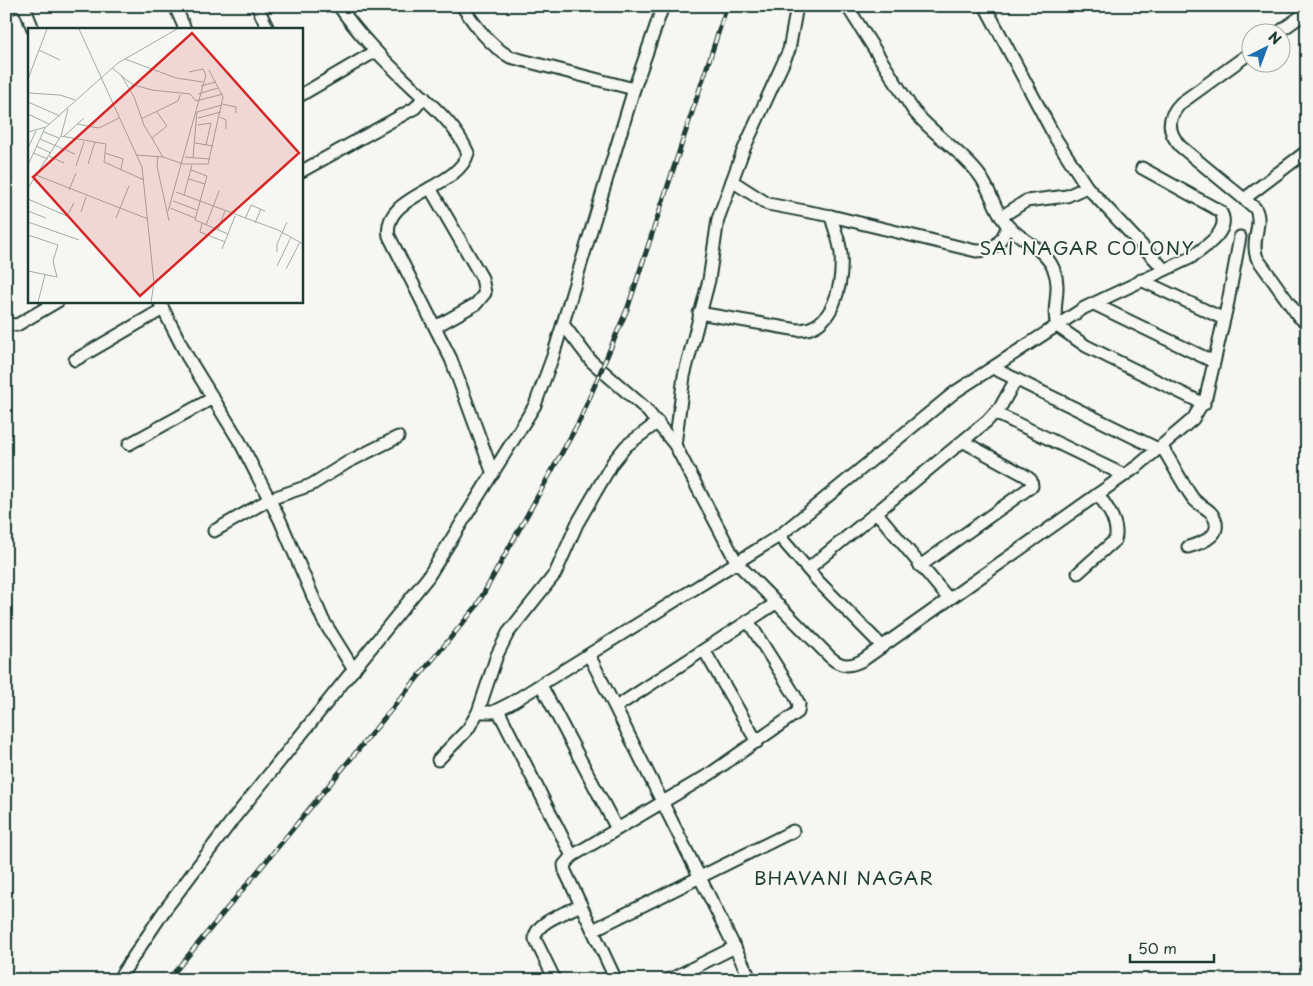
<svg xmlns="http://www.w3.org/2000/svg" width="1313" height="986" viewBox="0 0 1313 986" font-family="'Playpen Sans',sans-serif">
  <rect width="100%" height="100%" fill="#f6f6f2"/>
  <filter id="ink" filterUnits="userSpaceOnUse"><feTurbulence type="fractalNoise" baseFrequency=".02" numOctaves="2"/><feDisplacementMap in="SourceGraphic" scale="10" xChannelSelector="R" yChannelSelector="G"/><feConvolveMatrix kernelMatrix="1 2 1 2 8 2 1 2 1" color-interpolation-filters="sRGB"/></filter>
  <g filter="url(#ink)">
    <g fill="none" stroke-linecap="round" stroke-linejoin="round">
      <g stroke="#1f3d34" stroke-width="15">
        <g id="minor">
          <path d="M24,6L33,29"/>
          <path d="M175,6L185,29"/>
          <path d="M257,6L268,29"/>
          <path d="M339,6C358,34 381,57 406,81C429,103 455,123 468,153C458,190 381,194 389,236L451,359L493,474"/>
          <path d="M462,6C475,25 489,45 510,57L634,89"/>
          <path d="M847,6L913,110C932,134 964,153 980,176C992,192 994,211 1008,226C1022,240 1047,251 1054,270C1062,290 1051,307 1057,326L1086,346L1204,404"/>
          <path d="M985,6L1056,139L1087,187L1164,269"/>
          <path d="M6,9L17,6"/>
          <path d="M1279,32L1307,12"/>
          <path d="M1250,53L1181,103C1167,117 1167,131 1180,146L1255,208C1264,223 1250,240 1257,258L1299,317L1307,323"/>
          <path d="M301,95L376,51"/>
          <path d="M302,171L415,108L424,97"/>
          <path d="M732,181L768,204L831,216L976,251C995,251 1001,242 1008,226"/>
          <path d="M430,188L482,278L485,293L476,304L435,327"/>
          <path d="M1244,199L1307,151"/>
          <path d="M1001,217L1026,201L1067,196L1087,187"/>
          <path d="M1141,280L1224,319"/>
          <path d="M159,301L187,356L240,442L280,520L323,620L354,670"/>
          <path d="M1094,304L1214,362"/>
          <path d="M699,313L798,330C834,330 843,284 841,254C840,241 834,229 831,216"/>
          <path d="M6,324L17,325L58,301"/>
          <path d="M563,324L591,361L645,408L675,445L737,563L830,657C841,667 850,667 863,660L1139,465L1193,419L1206,397L1228,302L1240,237"/>
          <path d="M75,360L163,309"/>
          <path d="M993,368L1158,449"/>
          <path d="M995,413L1124,475"/>
          <path d="M129,444L213,398"/>
          <path d="M675,445L684,376L709,280L718,219L743,151L789,50L797,6"/>
          <path d="M1162,447C1172,463 1181,481 1192,497C1197,505 1207,507 1212,514C1226,534 1203,543 1188,547"/>
          <path d="M877,513L948,598"/>
          <path d="M214,531L270,499L311,485L348,462L398,437"/>
          <path d="M779,536L818,581L882,646"/>
          <path d="M920,566L1032,486L1031,480L1026,476L964,442"/>
          <path d="M808,569L987,421L1001,406L1016,379"/>
          <path d="M1078,573L1115,540C1120,524 1107,507 1098,494"/>
          <path d="M704,650L757,742"/>
          <path d="M589,655L751,980"/>
          <path d="M541,685L617,829"/>
          <path d="M616,707L776,603"/>
          <path d="M498,710L572,856"/>
          <path d="M478,712H493L511,703L779,536L955,392L1084,308L1190,258C1204,248 1233,230 1220,211L1142,168"/>
          <path d="M438,760L468,729L478,712L497,655L508,633L555,574L577,524L613,462L626,446L658,422"/>
          <path d="M593,930L793,831"/>
          <path d="M118,980L164,911L234,818L428,577L535,405L553,356L634,89L663,6"/>
          <path d="M555,980L535,939C534,922 568,912 581,905"/>
          <path d="M616,980L565,871L564,865L572,856L710,774L798,712L799,704L794,694L748,621"/>
          <path d="M669,980L735,947"/>
        </g>
      </g>
      <use href="#minor" stroke="#f6f6f2" stroke-width="11"/>
      <g stroke="#1f3d34" stroke-width="5">
        <path id="rail" d="M168,980L476,607L580,420L628,307L727,6"/>
      </g>
      <use href="#rail" stroke="#f6f6f2" stroke-width="3" stroke-dasharray="9" stroke-linecap="butt"/>
    </g>
  </g>
  <g text-anchor="middle" stroke-width="4" stroke-linejoin="round" paint-order="stroke">
    <g font-size="19" letter-spacing="1" fill="#1f3d34" stroke="#f6f6f2">
      <text x="1087" y="255">SAI NAGAR COLONY</text>
      <text x="844" y="885">BHAVANI NAGAR</text>
    </g>
  </g>
  <g transform="translate(28 28)">
    <rect width="275" height="275" fill="#f6f6f2"/>
    <path fill="none" stroke="#a0aca6" stroke-width="1" d="M51,1L114,139L126,255L123,274M11,22L32,32M97,31L148,50L175,54M84,40L93,47L106,69L116,97L135,129M93,48L106,57L124,62L162,66L168,73L195,66M0,51L19,1M173,58L188,54M0,65L32,67L47,72M170,66L190,60M0,74L32,88M194,76L208,79V85M169,84L194,77M0,86L21,96M192,89L198,92V101M170,90L193,84M113,91L150,73L152,67M49,96L71,100L91,90M170,97L183,95L178,117M0,104L18,99L90,35L149,1M16,104L31,110M33,108L78,116L76,134L116,152M35,109L56,90M124,110L139,98L129,84M12,111L47,126M167,115L185,118M8,118L23,125M0,120L8,103M5,125L20,131M77,125L95,131L93,141M108,127L135,129L155,136H180L195,69L181,42M21,128L36,135M130,128L129,138L141,193M157,129L182,131M165,129L169,84M60,136L67,114M0,137L17,100M48,138L56,114M163,142L179,148L167,192L200,206M8,147L120,191M161,151L177,156M0,160L33,108L40,81M41,162L48,145M148,164L250,202L275,216M156,167L164,137M0,171L39,188L46,175M145,173L169,182M142,180L167,190M0,183L18,190M140,183L178,47L175,41L161,44M53,184L58,169M88,190L101,158M217,191L223,177L237,183M0,194L51,212M174,195L172,204L197,214M227,195L233,181M178,197L191,163M190,202L197,183M0,207L30,217L25,233L29,249L0,243M194,221L207,188M249,224V216L259,194M249,238L263,209M258,241L272,214M10,274L17,247"/>
    <path fill="#d62828" fill-opacity="0.15" stroke="#d62828" stroke-width="2.5" d="M164,5L271,125L112,268L5,149Z"/>
    <rect width="275" height="275" fill="none" stroke="#1f3d34" stroke-width="2.5"/>
  </g>
  <rect width="1313" height="986" fill="none" stroke="#f6f6f2" stroke-width="25"/>
  <rect x="12" y="12" width="1288" height="961" fill="none" stroke="#1f3d34" stroke-width="2" filter="url(#ink)"/>
  <g transform="translate(1266 48) rotate(42)"><circle r="24" fill="#f6f6f2" stroke="#a0aca6"/>
  <path d="M0-4L9 19L0 12L-9 19Z" fill="#1f6fb2"/>
  <text y="-8" font-size="14" font-weight="bold" text-anchor="middle" fill="#1f3d34">N</text>
  </g>
  <path d="M1130 954v8h84v-8" fill="none" stroke="#1f3d34" stroke-width="2.5"/>
  <text x="1138" y="954" font-size="15" fill="#1f3d34" stroke="#f6f6f2" stroke-width="4" paint-order="stroke">50 m</text>
</svg>
